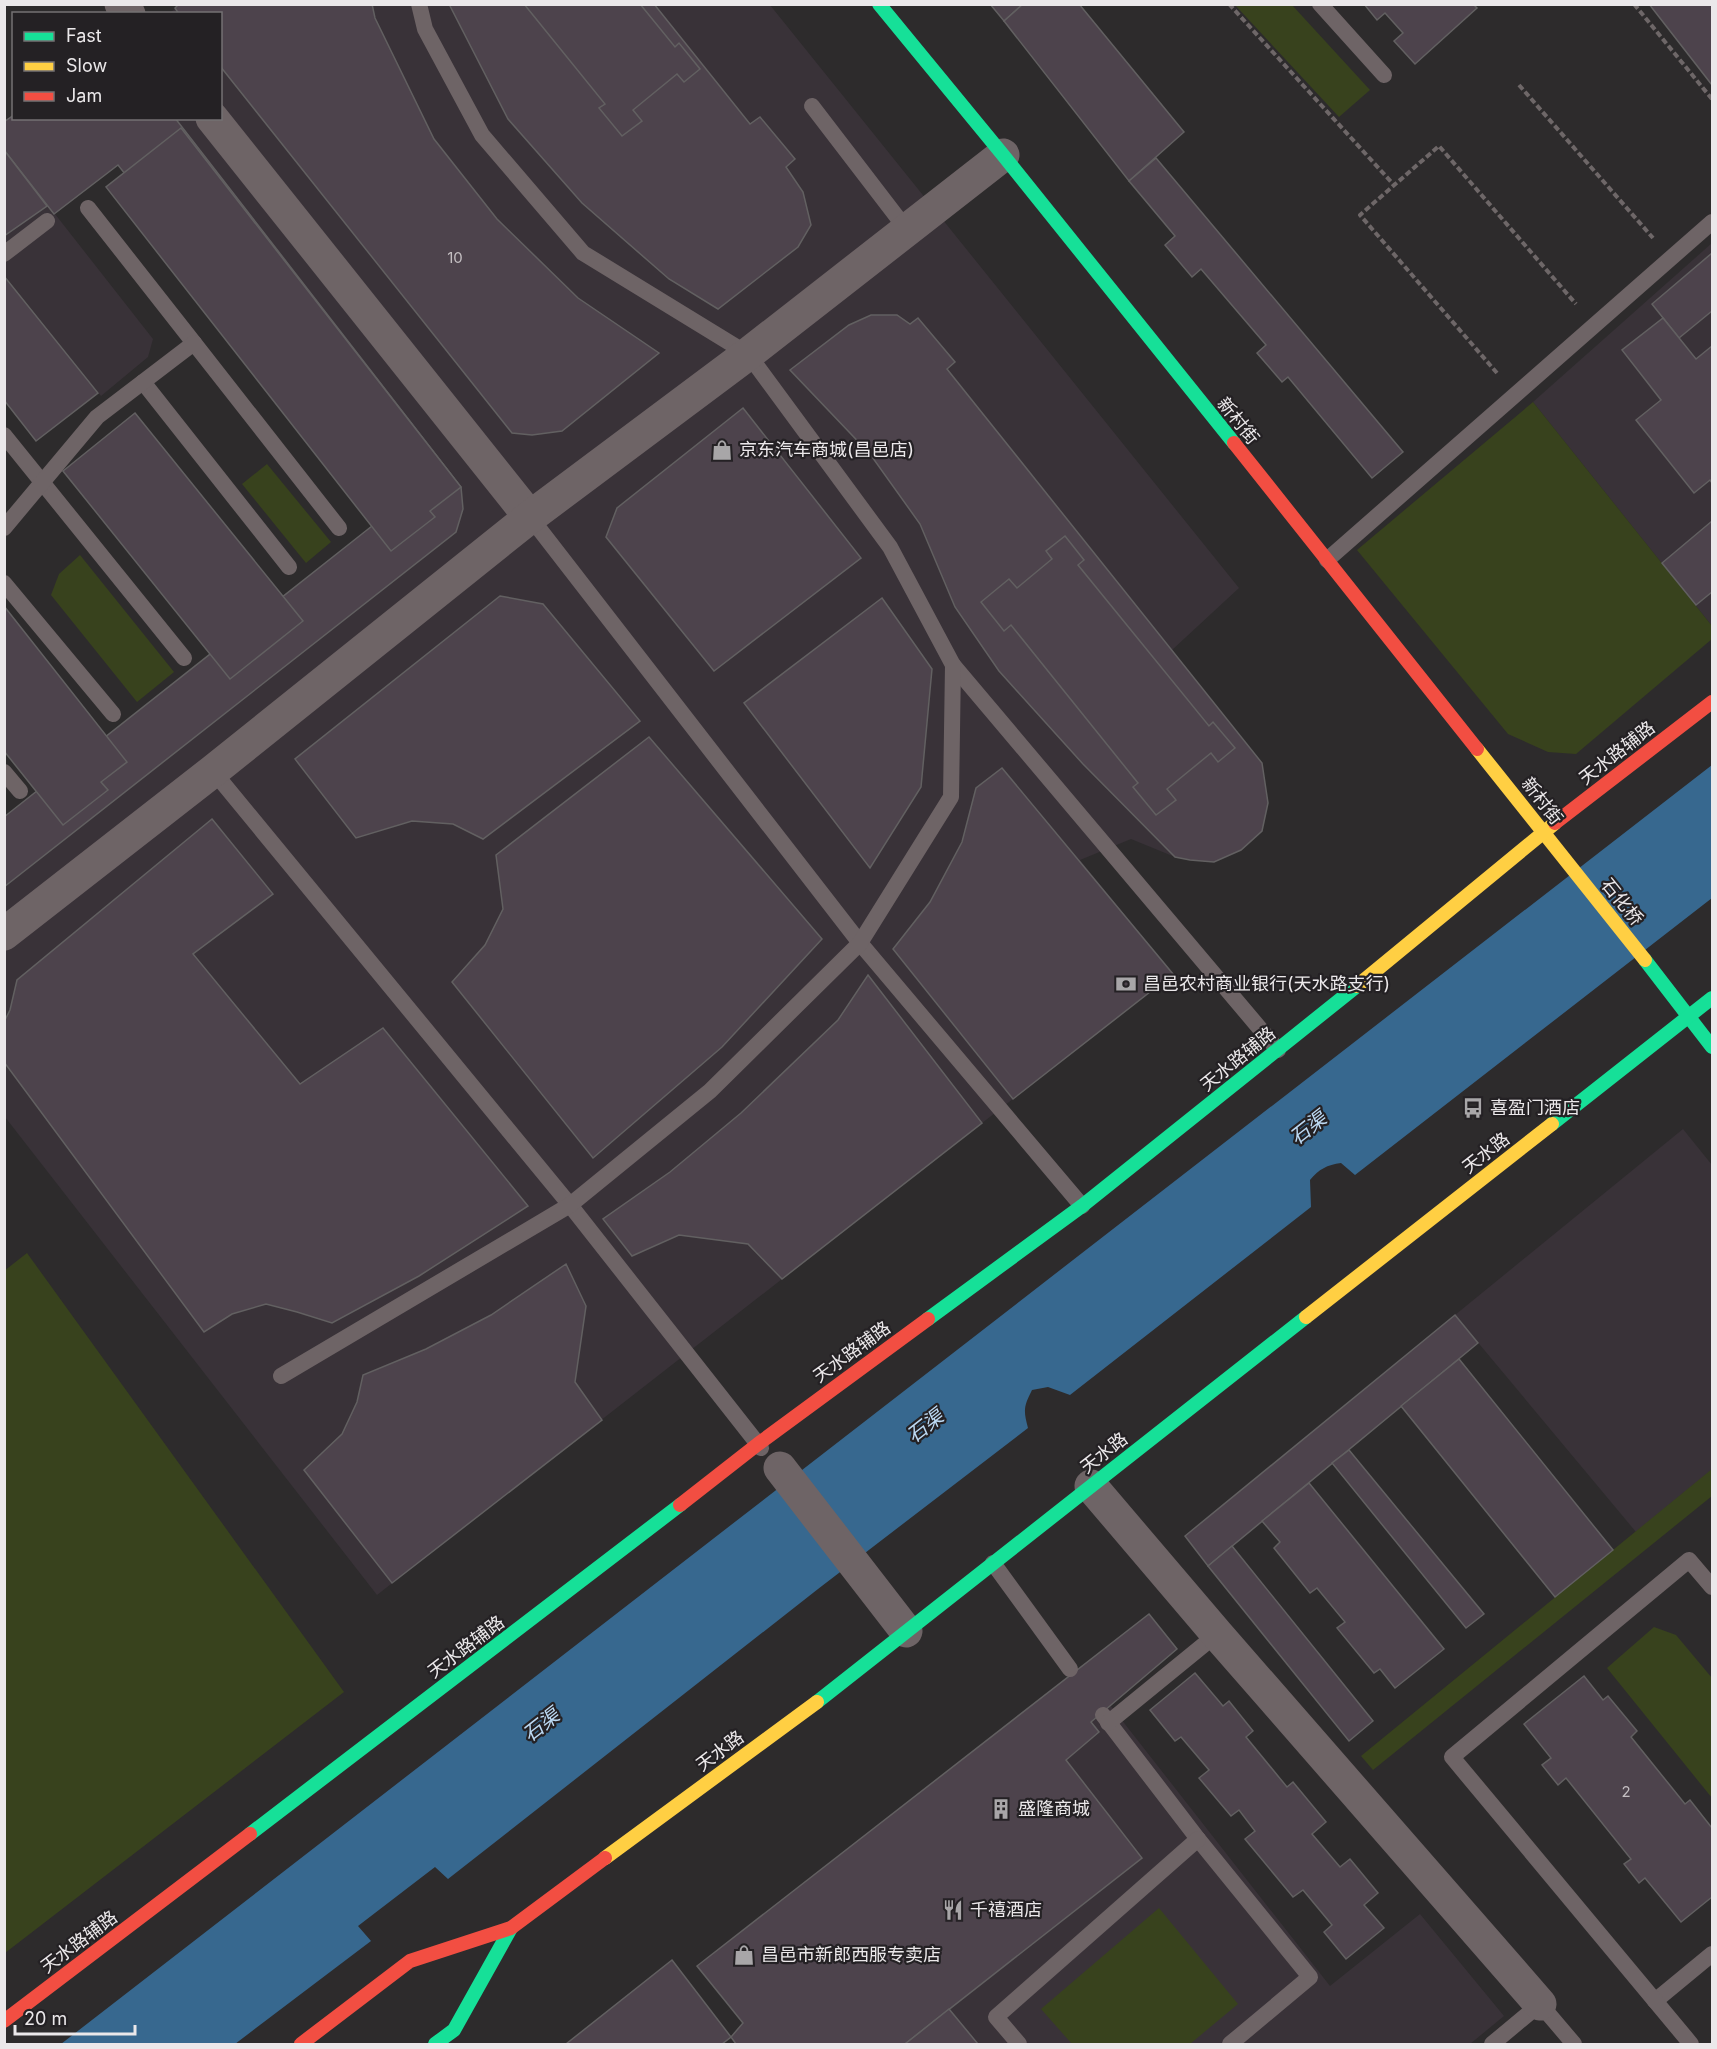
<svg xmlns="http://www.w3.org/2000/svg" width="1717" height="2049" viewBox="0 0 1717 2049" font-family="Inter,'Noto Sans SC',sans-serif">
  <rect width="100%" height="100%" fill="#2d2b2c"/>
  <g fill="#393238">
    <path d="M181,5H770L1239,588L1172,650L1262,763L1268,803L1262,831L1241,850L1214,862L1190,860L1175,857L1131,839L1080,860L1173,974L377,1595L5,1117V817L391,511L118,165L55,214L153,339L148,357L101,396L5,276V122L13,115L14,118H220V14L169,13Z"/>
    <path d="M1712,243V626L1533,402Z"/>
    <path d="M1683,1129L1712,1165V1470L1636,1532L1455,1315Z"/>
    <path d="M1110,1705L1330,1986L1420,1914L1504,2016L1470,2044H905L1142,1858L1066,1760L1099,1732L1091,1722Z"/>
  </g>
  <g fill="#38421d">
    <path d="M1235,5H1292L1370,90L1339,117Z"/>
    <path d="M1533,402L1712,626V639L1576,754L1548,752L1508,734L1357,550Z"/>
    <path d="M267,464L331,542L306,563L242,484Z"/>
    <path d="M80,555L174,672L137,702L51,595L59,574Z"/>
    <path d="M27,1253L344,1692L5,1953L4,1271Z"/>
    <path d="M1712,1469V1496L1373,1770L1361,1756Z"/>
    <path d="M1654,1627L1676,1635L1712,1678V1798L1607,1668Z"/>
    <path d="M1159,1908L1238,2004L1190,2044H1072L1041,2009Z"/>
  </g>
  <path fill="#37688f" d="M1712,765V898L1355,1175L1341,1163C1327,1165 1319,1169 1310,1180L1311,1207L1070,1395L1048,1387L1032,1390C1024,1406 1023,1410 1028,1428L818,1589L448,1879L435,1867L358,1926L371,1941L235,2044H61Z"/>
  <g fill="#4d434c" stroke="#626061" stroke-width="1.5">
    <path d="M179,4H372L375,18L434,139L497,219L578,298L659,353L562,431L532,435L512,433L220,66V14H179L175,8Z"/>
    <path d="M449,4H654L750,124L760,117L795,159L786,167L803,192L811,225L798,247L718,309L669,279L582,203L508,119Z"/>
    <path d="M524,4H640L675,47L679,43L700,69L684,82L677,74L633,110L642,121L622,136L599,108L605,104Z"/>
    <path d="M990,4H1023L1004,21Z"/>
    <path d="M1023,4H1079L1184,132L1129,181L1004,21Z"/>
    <path d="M1364,4H1473L1477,8L1415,64L1394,41L1403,33L1385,13L1377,20Z"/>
    <path d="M1649,4H1712V85Z"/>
    <path d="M14,115V118H175L461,487L463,509L456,532L4,887V817L391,511L118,165L54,214L4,150V122Z"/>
    <path d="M181,128L461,487L430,511L435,517L391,551L106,187Z"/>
    <path d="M4,150L47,206L4,236Z"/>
    <path d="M1156,158L1403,452L1372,478L1288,377L1282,382L1257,353L1266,345L1201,269L1192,277L1165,245L1175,236L1129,181Z"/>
    <path d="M1712,253V311L1679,338L1652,304Z"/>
    <path d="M4,276L98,393L36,441L4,400Z"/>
    <path d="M871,315H897L910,324L918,318L955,362L947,369L1262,763L1268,803L1262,831L1241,850L1214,862L1190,860L1175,857L1083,764L999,671L955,607L920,524L870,454L790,370L849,325Z"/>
    <path d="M1663,318L1696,359L1712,346V483L1710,480L1694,493L1636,420L1661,400L1622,350Z"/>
    <path d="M743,408L861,558L714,671L606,537L617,508Z"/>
    <path d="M135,413L303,621L230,679L63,471Z"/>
    <path d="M1712,521V592L1696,605L1662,563Z"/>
    <path d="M1065,536L1084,560L1078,565L1209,726L1213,722L1235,748L1218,762L1211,753L1167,789L1176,800L1156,815L1133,787L1138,783L1011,625L1004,631L981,602L1009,579L1017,588L1052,559L1046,551Z"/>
    <path d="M500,596L543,604L640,721L483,839L453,824L412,821L356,838L295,759Z"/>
    <path d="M882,598L932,669L921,787L870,868L744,703Z"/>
    <path d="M4,606L127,762L101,782L108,790L63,825L4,751Z"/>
    <path d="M649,737L822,939L722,1047L593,1158L452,982L485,945L503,909L496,855Z"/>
    <path d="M1002,768L1173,974L1013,1099L893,949L930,902L962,842L976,788Z"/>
    <path d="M212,819L273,894L193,954L300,1084L383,1028L528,1206L419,1276L332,1323L297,1312L266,1304L232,1314L204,1332L4,1062V1022L10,1010L17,980Z"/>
    <path d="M868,975L982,1123L782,1279L748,1244L679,1235L632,1256L603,1219L670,1172L741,1113L838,1020Z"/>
    <path d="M566,1264L586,1306L575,1382L602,1420L392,1583L304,1470L342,1434L357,1402L363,1375L426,1349L491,1315Z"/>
    <path d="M1455,1315L1478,1343L1208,1566L1185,1536Z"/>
    <path d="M1459,1359L1613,1550L1555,1597L1401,1406Z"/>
    <path d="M1349,1450L1484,1614L1466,1628L1332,1463Z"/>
    <path d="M1309,1483L1444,1649L1395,1688L1380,1669L1374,1673L1337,1628L1345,1622L1317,1588L1310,1593L1274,1548L1280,1542L1262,1521Z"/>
    <path d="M1232,1546L1373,1721L1349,1741L1208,1566Z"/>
    <path d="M1149,1614L1177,1649L1091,1722L1099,1732L1066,1760L1142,1858L905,2044H736L731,2037L743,2023L697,1966Z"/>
    <path d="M1195,1673L1223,1706L1229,1701L1253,1731L1246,1737L1287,1787L1293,1782L1326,1822L1312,1834L1340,1867L1350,1859L1378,1893L1364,1905L1384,1928L1346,1959L1324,1932L1332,1925L1303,1890L1293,1897L1245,1839L1255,1831L1239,1810L1231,1816L1199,1778L1209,1770L1181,1737L1175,1741L1150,1710Z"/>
    <path d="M1584,1676L1603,1700L1608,1696L1637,1731L1631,1737L1685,1804L1690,1800L1712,1828V1897L1681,1922L1645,1878L1639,1883L1624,1864L1631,1859L1566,1778L1558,1785L1542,1765L1551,1758L1524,1724Z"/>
    <path d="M672,1960L731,2037L722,2044H566Z"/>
    <path d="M949,2009L978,2044H905Z"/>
  </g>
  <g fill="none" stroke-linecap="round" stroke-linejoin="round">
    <g stroke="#6e6768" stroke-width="4" stroke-dasharray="6 3" stroke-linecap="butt">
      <path d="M1229,4L1394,185"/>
      <path d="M1634,4L1712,99"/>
      <path d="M1519,85L1653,238"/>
      <path d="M1497,373L1360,215L1439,146L1576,304"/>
    </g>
    <g stroke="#6e6466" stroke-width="16">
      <path d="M1320,4L1384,75"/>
      <path d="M812,106L907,230"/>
      <path d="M88,208L194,343"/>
      <path d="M4,254L47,221"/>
      <path d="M143,382L289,567"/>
      <path d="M4,435L184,658"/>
      <path d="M530,517L860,943L1082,1206"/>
      <path d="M4,528L97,417L194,343L339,528"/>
      <path d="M1327,560L1712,222"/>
      <path d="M4,583L113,714"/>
      <path d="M953,665L1278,1050"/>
      <path d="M213,771L570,1205L761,1448"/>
      <path d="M4,772L20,791"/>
      <path d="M281,1376L570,1205L710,1091L860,943L951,797L953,665L890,547L748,354L583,253L482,135L425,29L419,4"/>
      <path d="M993,1563L1070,1669"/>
      <path d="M1103,1715L1198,1839L1310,1977L1230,2044"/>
      <path d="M1108,1723L1217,1634"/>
      <path d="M1655,2001L1712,1954"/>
      <path d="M1019,2044L996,2017L1198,1839"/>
      <path d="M1492,2044L1540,2004L1574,2044"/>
      <path d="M1691,2044L1452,1757L1689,1560L1712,1587"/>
    </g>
    <g stroke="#6e6466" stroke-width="33">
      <path d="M121,4L129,14"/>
      <path d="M212,118L530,517"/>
      <path d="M4,934L213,771L530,517L748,354L1003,155"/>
      <path d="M780,1468L906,1631"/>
      <path d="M1091,1486L1217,1634L1540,2004"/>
    </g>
    <g stroke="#16e098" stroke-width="14">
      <path d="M879,4L1003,155L1234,443"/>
      <path d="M1645,960L1712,1047"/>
      <path d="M1552,1124L1712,998"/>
      <path d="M928,1319L1082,1206L1357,986"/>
      <path d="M817,1702L1306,1317"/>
      <path d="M250,1834L680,1505"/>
      <path d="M435,2044L454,2030L511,1928"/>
    </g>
    <g stroke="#ffcf43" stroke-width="14">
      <path d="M1477,749L1645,960"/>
      <path d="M1357,986L1555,823"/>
      <path d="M1306,1317L1552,1124"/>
      <path d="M605,1858L817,1702"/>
    </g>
    <g stroke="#f24e42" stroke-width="14">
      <path d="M1234,443L1477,749"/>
      <path d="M1555,823L1712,702"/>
      <path d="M680,1505L758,1444L928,1319"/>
      <path d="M4,2021L250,1834"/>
      <path d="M301,2044L410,1961L511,1928L605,1858"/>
    </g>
  </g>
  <defs>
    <g id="shop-bare" transform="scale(1.62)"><path d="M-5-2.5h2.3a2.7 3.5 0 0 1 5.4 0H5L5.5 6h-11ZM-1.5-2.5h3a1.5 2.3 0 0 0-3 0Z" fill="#a8a6a8" stroke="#242124" stroke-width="2.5" paint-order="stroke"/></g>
    <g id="bank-bare" transform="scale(1.62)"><path d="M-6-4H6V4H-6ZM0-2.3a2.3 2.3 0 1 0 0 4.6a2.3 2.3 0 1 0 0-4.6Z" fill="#a8a6a8" stroke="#242124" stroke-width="2.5" paint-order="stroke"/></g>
    <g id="bus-bare" transform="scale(1.62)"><path d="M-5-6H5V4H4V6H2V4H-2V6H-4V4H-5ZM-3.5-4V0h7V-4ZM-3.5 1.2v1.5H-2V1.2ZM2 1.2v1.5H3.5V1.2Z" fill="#a8a6a8" stroke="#242124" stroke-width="2.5" paint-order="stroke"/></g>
    <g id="building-bare" transform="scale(1.62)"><path d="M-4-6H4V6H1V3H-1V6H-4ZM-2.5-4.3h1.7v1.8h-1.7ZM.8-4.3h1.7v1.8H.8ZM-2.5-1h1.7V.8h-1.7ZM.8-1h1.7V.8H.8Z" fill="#a8a6a8" stroke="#242124" stroke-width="2.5" paint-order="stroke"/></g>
    <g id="restaurant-bare" transform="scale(1.62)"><path d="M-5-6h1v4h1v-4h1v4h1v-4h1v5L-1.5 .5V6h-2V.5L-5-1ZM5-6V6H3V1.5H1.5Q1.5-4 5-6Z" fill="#a8a6a8" stroke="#242124" stroke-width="2.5" paint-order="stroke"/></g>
  </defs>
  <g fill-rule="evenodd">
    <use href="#shop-bare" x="722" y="450"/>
    <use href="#bank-bare" x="1126" y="984"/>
    <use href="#bus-bare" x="1473" y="1108"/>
    <use href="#building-bare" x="1001" y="1809"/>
    <use href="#restaurant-bare" x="953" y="1910"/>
    <use href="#shop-bare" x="744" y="1955"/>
  </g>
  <g text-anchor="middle" stroke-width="4.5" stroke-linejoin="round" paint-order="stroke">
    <g font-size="15" fill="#c4bfc2">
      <text x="455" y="263">10</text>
      <text x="1626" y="1797">2</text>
    </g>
    <g font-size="18" fill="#ebe8ea" stroke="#242124">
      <text transform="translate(1238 421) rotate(51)" y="6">新村街</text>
      <text transform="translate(1617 753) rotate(-38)" y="6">天水路辅路</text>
      <text transform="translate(1542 801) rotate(52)" y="6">新村街</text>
      <text transform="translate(1622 902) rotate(51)" y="6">石化桥</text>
      <text transform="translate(1238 1059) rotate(-39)" y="6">天水路辅路</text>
      <text transform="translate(1486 1153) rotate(-38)" y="6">天水路</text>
      <text transform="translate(852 1352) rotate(-36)" y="6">天水路辅路</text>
      <text transform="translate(1104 1453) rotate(-38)" y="6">天水路</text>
      <text transform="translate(466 1647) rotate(-37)" y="6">天水路辅路</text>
      <text transform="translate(720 1751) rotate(-37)" y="6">天水路</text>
      <text transform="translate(79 1942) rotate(-37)" y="6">天水路辅路</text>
    </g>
    <g font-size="18" fill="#ebe8ea" stroke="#242124" text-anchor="start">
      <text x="739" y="456">京东汽车商城(昌邑店)</text>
      <text x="1143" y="990">昌邑农村商业银行(天水路支行)</text>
      <text x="1490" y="1114">喜盈门酒店</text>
      <text x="1018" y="1815">盛隆商城</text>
      <text x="970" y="1916">千禧酒店</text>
      <text x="761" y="1961">昌邑市新郎西服专卖店</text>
    </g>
    <g font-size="20" font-style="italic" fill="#bddaf4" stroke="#242124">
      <text transform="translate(1308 1128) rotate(-38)" y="7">石渠</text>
      <text transform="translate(925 1426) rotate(-38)" y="7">石渠</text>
      <text transform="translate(541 1725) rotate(-38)" y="7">石渠</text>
    </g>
  </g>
  <rect width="1717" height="2049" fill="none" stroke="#ebe8ea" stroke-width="12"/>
  <rect x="12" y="12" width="210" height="108" fill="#242124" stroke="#747173" stroke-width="1.5"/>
  <rect x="24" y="32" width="30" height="9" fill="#16e098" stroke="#747173" stroke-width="1.5"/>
  <text x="66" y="42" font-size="18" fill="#ebe8ea">Fast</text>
  <rect x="24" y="62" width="30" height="9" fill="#ffcf43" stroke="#747173" stroke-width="1.5"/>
  <text x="66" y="72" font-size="18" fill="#ebe8ea">Slow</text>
  <rect x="24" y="92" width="30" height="9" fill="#f24e42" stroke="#747173" stroke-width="1.5"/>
  <text x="66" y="102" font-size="18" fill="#ebe8ea">Jam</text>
  <path d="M15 2025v9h120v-9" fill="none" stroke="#ebe8ea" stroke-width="3"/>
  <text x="24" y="2025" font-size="18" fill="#ebe8ea" stroke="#242124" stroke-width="4.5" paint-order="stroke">20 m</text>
</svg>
